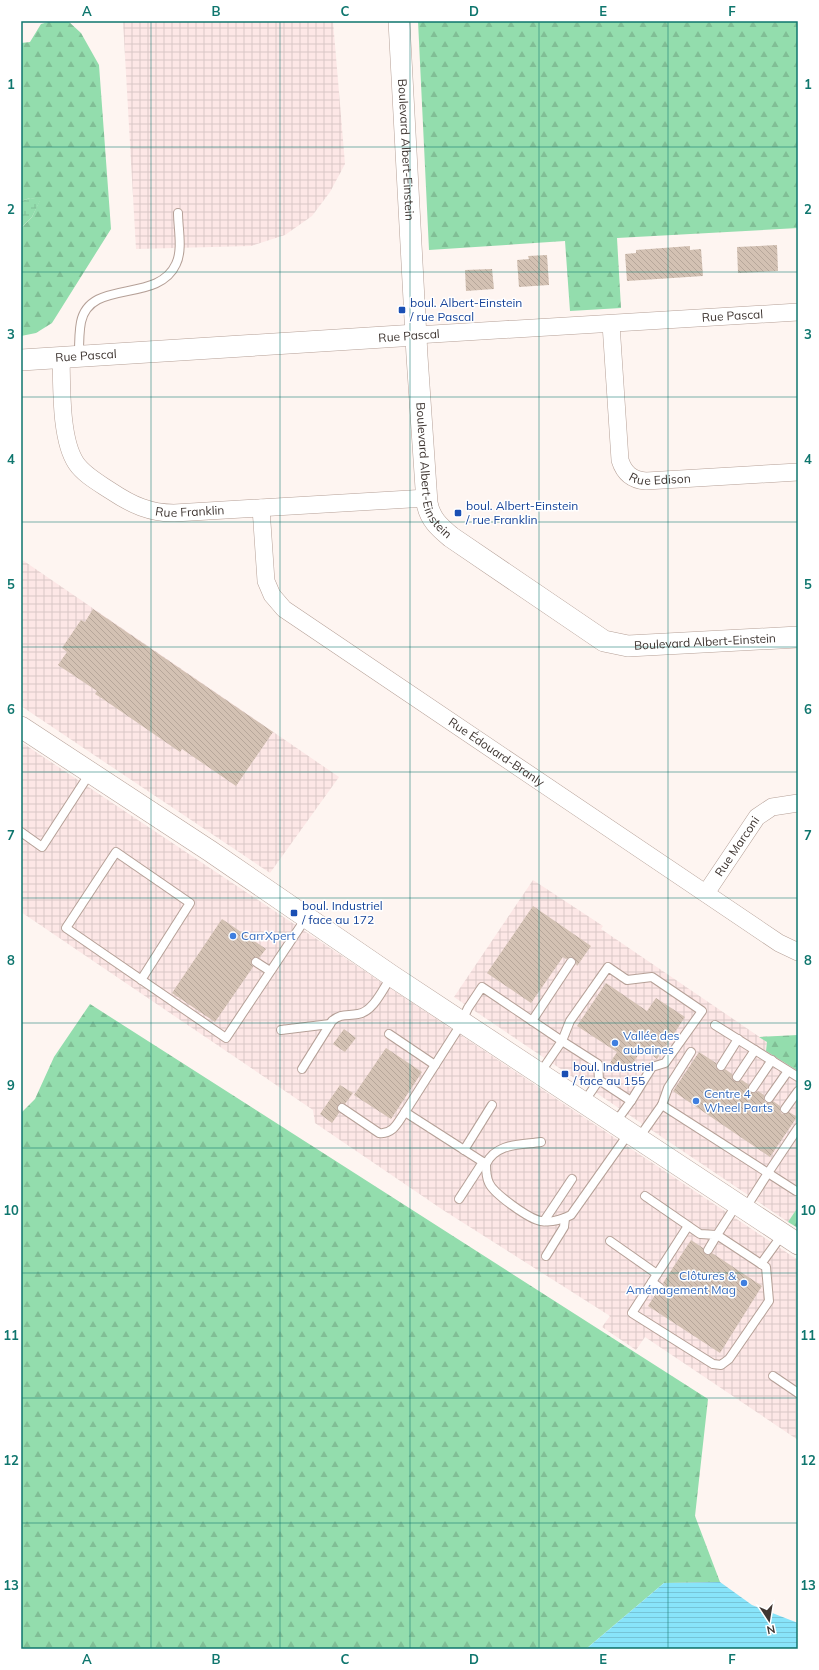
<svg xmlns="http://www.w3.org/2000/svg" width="819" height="1670" viewBox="0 0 819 1670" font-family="Mulish,sans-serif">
  <defs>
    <pattern id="industrial-grid" width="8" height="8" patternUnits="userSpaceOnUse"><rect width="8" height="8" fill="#fde7e6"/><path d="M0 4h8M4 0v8" fill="none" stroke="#dac7c6"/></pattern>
    <pattern id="forest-firs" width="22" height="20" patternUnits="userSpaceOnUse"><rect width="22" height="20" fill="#93ddad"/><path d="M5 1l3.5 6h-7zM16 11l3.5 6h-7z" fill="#80be95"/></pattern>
    <pattern id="wetland-marsh" width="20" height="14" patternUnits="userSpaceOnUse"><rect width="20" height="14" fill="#93ddad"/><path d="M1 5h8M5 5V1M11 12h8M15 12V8" fill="none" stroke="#80be95"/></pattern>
    <pattern id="water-rules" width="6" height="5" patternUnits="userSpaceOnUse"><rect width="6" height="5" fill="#88e4fa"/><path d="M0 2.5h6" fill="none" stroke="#76c4d7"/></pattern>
    <pattern id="building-back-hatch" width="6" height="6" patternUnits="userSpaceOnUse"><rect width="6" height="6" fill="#d3c1b3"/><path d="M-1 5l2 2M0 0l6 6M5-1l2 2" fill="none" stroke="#b6a69a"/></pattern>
  </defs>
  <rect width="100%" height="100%" fill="#fef5f1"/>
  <g fill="url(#industrial-grid)">
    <path d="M123,21H333L345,164L330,192L312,216L285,235L251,246L136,249Z"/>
    <path d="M21,559L339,777L270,873L21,706Z"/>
    <path d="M21,742L798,1260V1440L645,1337L636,1350L602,1327L610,1316L443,1210L315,1123L313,1110L21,912Z"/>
    <path d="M533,880L603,926L601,929L767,1042L766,1051L798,1071V1207L788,1222L454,997Z"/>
  </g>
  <g fill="url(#forest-firs)">
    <path d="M52,21H68L81,33L99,65L111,229L52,323L36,333L21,336V228L32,217L40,200L30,198L21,201V43L30,42L41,24Z"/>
    <path d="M418,21H798V228L617,238L621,308L570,311L565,241L429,250Z"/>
    <path d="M90,1004L708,1399L695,1516L720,1582L664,1583L586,1649H21V1113L35,1099L54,1057Z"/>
    <path d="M798,1035V1071L766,1051L767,1042L759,1037Z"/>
    <path d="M798,1207V1228L788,1222Z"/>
  </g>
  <path fill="url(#wetland-marsh)" d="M30,198L41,199L32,217L21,228V201Z"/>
  <path fill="url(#water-rules)" d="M720,1582L752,1605L798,1623V1649H586L664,1583Z"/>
  <g fill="url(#building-back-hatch)">
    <path d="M777,245L778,271L738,273L737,247Z"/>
    <path d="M690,246V250L701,249L703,276L627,281L625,254L636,253V250Z"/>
    <path d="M547,255L549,285L519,287L517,260L529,259L528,256Z"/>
    <path d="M492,269L494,289L466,291L465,270Z"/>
    <path d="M93,609L273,732L236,786L182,749L180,752L103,699L95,694L97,691L58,665L67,652L62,648L81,620L85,622Z"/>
    <path d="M533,906L591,946L577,966L574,958L571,957L566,959L563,957L531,1003L487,973Z"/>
    <path d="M222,919L266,949L259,958L256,957L252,959L251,962L253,967L215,1022L172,993Z"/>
    <path d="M606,983L647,1011L656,998L685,1017L657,1059L643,1048L626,1073L610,1063L617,1052L577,1026Z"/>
    <path d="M344,1029L356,1038L345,1052L333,1044Z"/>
    <path d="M386,1048L422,1072L391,1119L354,1095Z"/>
    <path d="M699,1052L716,1063L718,1070L721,1071L725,1069L732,1074L734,1081L737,1082L742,1080L749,1085L748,1090L750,1093H755L758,1091L764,1095V1100L766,1103L773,1101L780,1106V1111L782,1114L789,1112L797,1117L770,1157L673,1091Z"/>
    <path d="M340,1085L353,1093L345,1104L342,1103L338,1105L337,1108L339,1113L332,1123L320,1114Z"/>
    <path d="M691,1240L703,1248L705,1254L708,1255L712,1253L762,1286L720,1353L648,1306L657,1292L662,1293L665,1291V1286L663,1283Z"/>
  </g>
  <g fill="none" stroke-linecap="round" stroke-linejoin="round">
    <g stroke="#b5a097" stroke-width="10">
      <g id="service">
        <path d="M79,355C79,344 79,332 81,322C90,278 158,304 176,264C183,250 178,228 178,213"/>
        <path d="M21,832L42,847L90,773"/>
        <path d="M256,962L270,971"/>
        <path d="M141,980L190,903L116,852L66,928L226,1038L306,918"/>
        <path d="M532,1021L571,962"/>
        <path d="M715,1025L798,1077"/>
        <path d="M281,1030L330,1024"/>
        <path d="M389,1034L435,1065"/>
        <path d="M721,1066L738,1039"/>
        <path d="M302,1069L332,1021C341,1013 347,1016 358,1014C373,1012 383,989 391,977"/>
        <path d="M540,1073L562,1041L598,1064L599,1080L631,1101L615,1123"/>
        <path d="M737,1077L755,1050"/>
        <path d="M753,1088L772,1060"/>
        <path d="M769,1098L788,1071"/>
        <path d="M584,1102L599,1080"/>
        <path d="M662,1105L668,1088L691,1052"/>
        <path d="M342,1108L379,1133C393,1135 398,1122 405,1112"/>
        <path d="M785,1109L798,1091"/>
        <path d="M629,1133L571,1215C561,1220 552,1223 541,1221C529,1219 494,1194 489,1183C486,1177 486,1170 486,1164L405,1112L458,1029L468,1008L482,987L562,1041L570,1021L608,967L627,980L652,977L702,1011L665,1063L652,1067L631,1101"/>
        <path d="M638,1139L662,1105L768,1173L745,1209"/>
        <path d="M464,1150L492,1105"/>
        <path d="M486,1164C496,1143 520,1145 541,1142"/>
        <path d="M796,1191L768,1173L798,1128"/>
        <path d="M645,1196L700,1234L717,1235L708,1250"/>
        <path d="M459,1199L483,1162"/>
        <path d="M737,1204L717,1235L761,1264L782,1235"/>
        <path d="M544,1221L572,1179"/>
        <path d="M688,1226L632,1313L713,1364L721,1365L729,1359L769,1301L766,1267L761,1264"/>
        <path d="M610,1241L657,1274"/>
        <path d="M546,1256L564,1227L565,1218"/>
        <path d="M652,1282L660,1288"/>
        <path d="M773,1376L798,1393"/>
      </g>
    </g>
    <g stroke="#b5a097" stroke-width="18">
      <g id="minor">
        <path id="s1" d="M611,324L620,460C624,473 632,480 646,481L798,472"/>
        <path id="s2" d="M416,335L798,312"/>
        <path id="s3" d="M61,357C62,386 60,439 76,463C84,475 99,483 111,491C132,505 150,513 174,513L427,498"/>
        <path id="s4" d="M261,508L266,581L272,595L284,609L779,943L798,952"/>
        <path id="s5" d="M706,893L757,817L772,807L798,803"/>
      </g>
    </g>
    <g stroke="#b5a097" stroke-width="22">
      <g id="tertiary">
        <path id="s6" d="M399,21L417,356L427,503C430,519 439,527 451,537L604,641L628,646L798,637"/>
        <path id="s7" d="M21,360L416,335"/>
        <path d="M21,727L210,851L392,976L798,1244"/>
      </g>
    </g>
    <use href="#service" stroke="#fff" stroke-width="8"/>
    <use href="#minor" stroke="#fff" stroke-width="17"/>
    <use href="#tertiary" stroke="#fff" stroke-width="21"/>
  </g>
  <path fill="none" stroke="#0f766e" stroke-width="1" stroke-opacity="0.55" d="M151,21V1649M280,21V1649M410,21V1649M539,21V1649M668,21V1649M21,147H798M21,272H798M21,397H798M21,522H798M21,647H798M21,772H798M21,898H798M21,1023H798M21,1148H798M21,1273H798M21,1398H798M21,1523H798"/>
  <g fill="#1a4fb4" stroke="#fff" stroke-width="1.5">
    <rect x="398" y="306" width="8" height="8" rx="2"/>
    <rect x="454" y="509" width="8" height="8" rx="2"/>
    <rect x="290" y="909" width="8" height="8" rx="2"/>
    <rect x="561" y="1070" width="8" height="8" rx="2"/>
  </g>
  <g fill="#3f7fe0" stroke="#fff" stroke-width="1.5">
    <circle cx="233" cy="936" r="4"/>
    <circle cx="615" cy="1043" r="4"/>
    <circle cx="696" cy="1101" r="4"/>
    <circle cx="744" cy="1283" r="4"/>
  </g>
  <g text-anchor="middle" stroke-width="3" stroke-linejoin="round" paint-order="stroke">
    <g font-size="12" fill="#3f3632" stroke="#fff">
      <text dy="4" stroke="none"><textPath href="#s6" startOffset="129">Boulevard Albert-Einstein</textPath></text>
      <text dy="4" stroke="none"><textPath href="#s2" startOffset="317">Rue Pascal</textPath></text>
      <text transform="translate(409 336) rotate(-4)" y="4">Rue Pascal</text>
      <text dy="4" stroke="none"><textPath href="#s7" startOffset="65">Rue Pascal</textPath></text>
      <text dy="4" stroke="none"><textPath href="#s6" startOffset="453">Boulevard Albert-Einstein</textPath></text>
      <text dy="4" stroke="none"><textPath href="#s1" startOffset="186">Rue Edison</textPath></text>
      <text dy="4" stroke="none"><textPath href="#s3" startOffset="237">Rue Franklin</textPath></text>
      <text dy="4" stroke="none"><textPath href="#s6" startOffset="812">Boulevard Albert-Einstein</textPath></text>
      <text dy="4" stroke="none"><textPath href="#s4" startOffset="363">Rue Édouard-Branly</textPath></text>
      <text dy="4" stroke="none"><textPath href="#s5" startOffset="56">Rue Marconi</textPath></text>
    </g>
    <g font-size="12" fill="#164399" stroke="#fff" text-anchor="start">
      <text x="410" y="307">boul. Albert-Einstein<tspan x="410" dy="14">/ rue Pascal</tspan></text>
      <text x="466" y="510">boul. Albert-Einstein<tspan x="466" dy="14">/ rue Franklin</tspan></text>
      <text x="302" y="910">boul. Industriel<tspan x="302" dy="14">/ face au 172</tspan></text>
      <text x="573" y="1071">boul. Industriel<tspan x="573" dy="14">/ face au 155</tspan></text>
    </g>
    <g font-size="12" fill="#366cbe" stroke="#fff" text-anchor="start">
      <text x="241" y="940">CarrXpert</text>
      <text x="623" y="1040">Vallée des<tspan x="623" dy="14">aubaines</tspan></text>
      <text x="704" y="1098">Centre 4<tspan x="704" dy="14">Wheel Parts</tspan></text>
      <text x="736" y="1280" text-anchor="end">Clôtures &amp;<tspan x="736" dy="14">Aménagement Mag</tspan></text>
    </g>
  </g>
  <rect width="819" height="1670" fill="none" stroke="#ffffff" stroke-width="44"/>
  <g transform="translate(769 1620) rotate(168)" stroke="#ffffff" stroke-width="3" paint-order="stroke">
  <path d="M0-3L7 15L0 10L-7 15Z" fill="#3f3632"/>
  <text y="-6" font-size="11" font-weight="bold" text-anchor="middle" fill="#3f3632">N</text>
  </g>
  <rect x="22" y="22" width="775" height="1626" fill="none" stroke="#0f766e" stroke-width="1.5"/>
  <g font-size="13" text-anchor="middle" font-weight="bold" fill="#0f766e">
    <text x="87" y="16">A</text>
    <text x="216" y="16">B</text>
    <text x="345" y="16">C</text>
    <text x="474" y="16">D</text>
    <text x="603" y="16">E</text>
    <text x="732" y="16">F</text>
    <text x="11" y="89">1</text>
    <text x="808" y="89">1</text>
    <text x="11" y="214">2</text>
    <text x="808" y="214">2</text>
    <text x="11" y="339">3</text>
    <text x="808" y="339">3</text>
    <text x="11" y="464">4</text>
    <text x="808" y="464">4</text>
    <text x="11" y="589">5</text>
    <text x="808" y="589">5</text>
    <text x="11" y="714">6</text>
    <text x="808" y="714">6</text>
    <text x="11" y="840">7</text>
    <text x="808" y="840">7</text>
    <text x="11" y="965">8</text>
    <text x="808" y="965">8</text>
    <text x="11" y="1090">9</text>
    <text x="808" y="1090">9</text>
    <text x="11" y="1215">10</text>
    <text x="808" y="1215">10</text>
    <text x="11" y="1340">11</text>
    <text x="808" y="1340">11</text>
    <text x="11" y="1465">12</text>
    <text x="808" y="1465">12</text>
    <text x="11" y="1590">13</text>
    <text x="808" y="1590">13</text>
    <text x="87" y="1664">A</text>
    <text x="216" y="1664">B</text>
    <text x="345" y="1664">C</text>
    <text x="474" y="1664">D</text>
    <text x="603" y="1664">E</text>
    <text x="732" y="1664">F</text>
  </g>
</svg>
